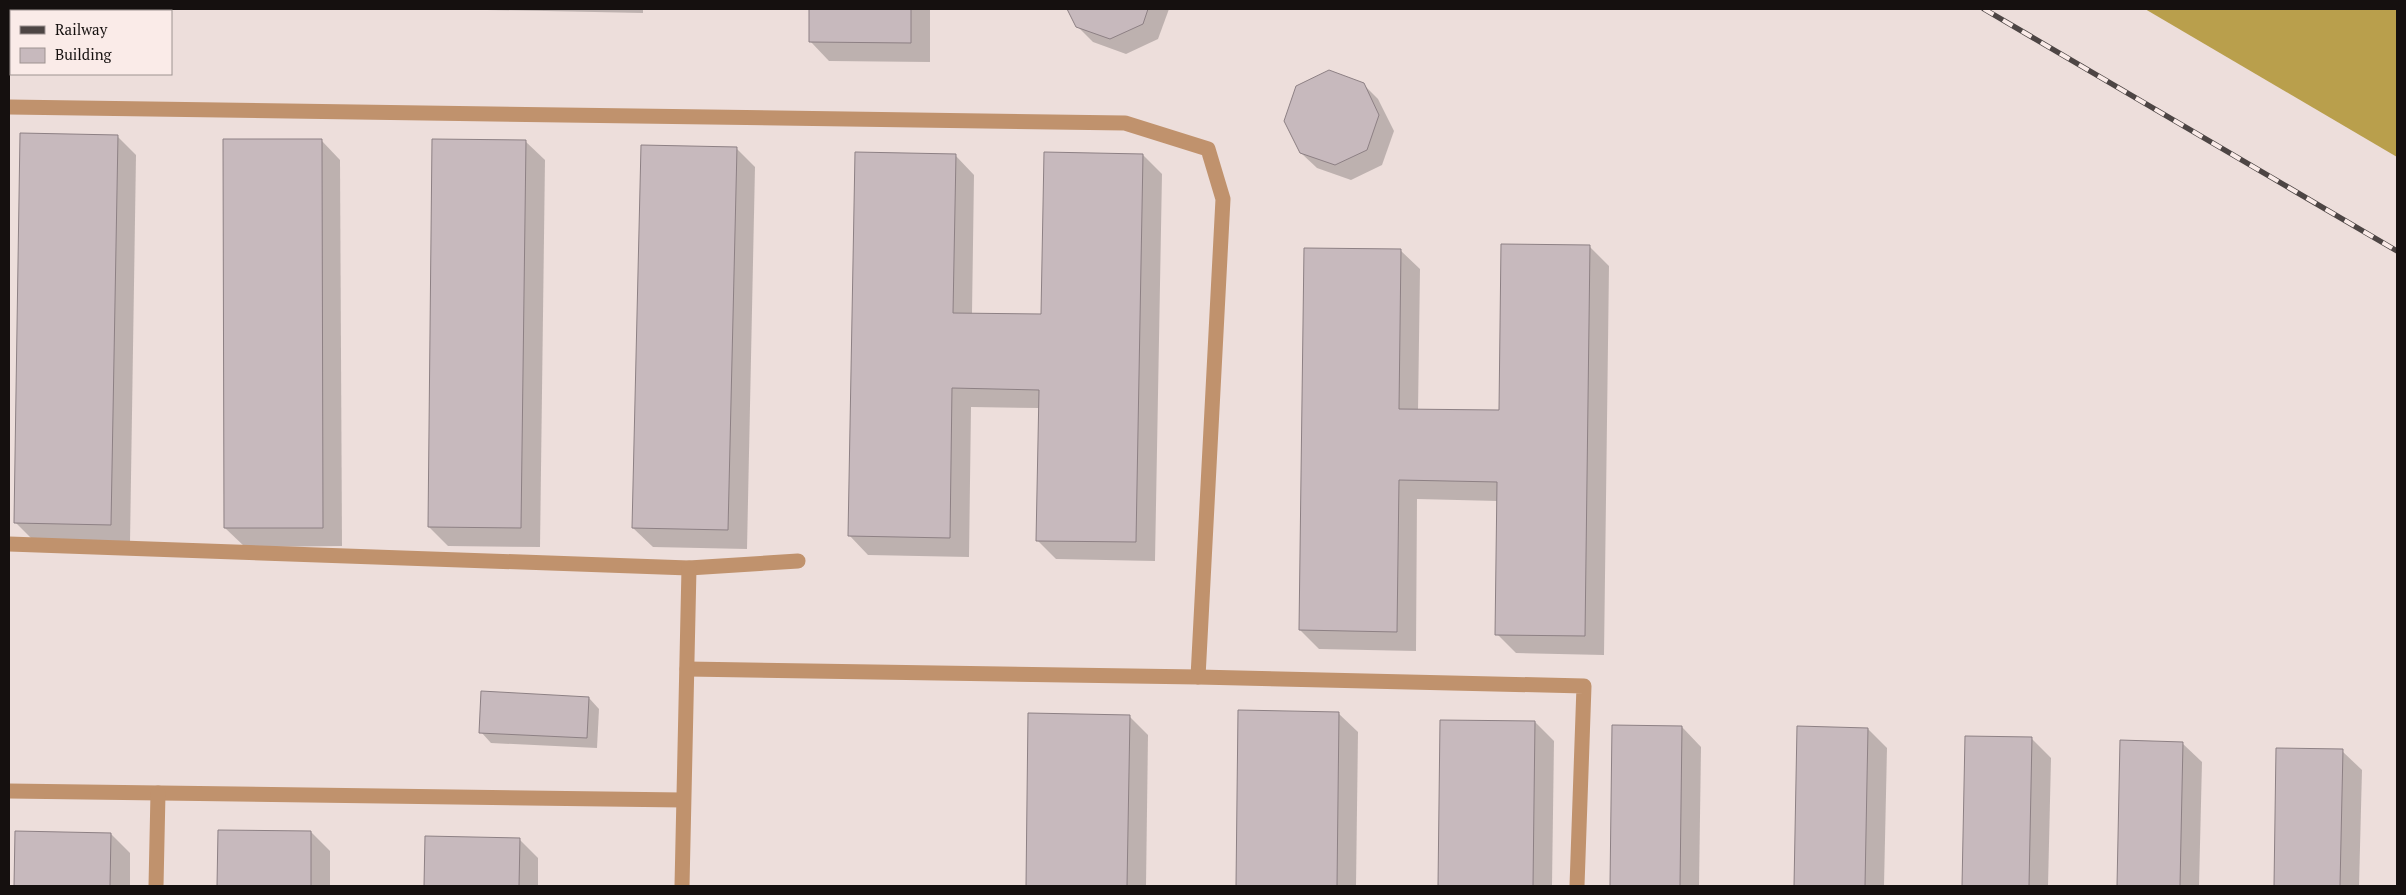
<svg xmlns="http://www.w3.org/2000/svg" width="2406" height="895" viewBox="0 0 2406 895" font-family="'PT Serif',serif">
  <rect width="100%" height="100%" fill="#eddedb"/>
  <path fill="#b99f4c" d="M2145,9H2397V157Z"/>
  <g fill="#0003">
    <path d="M440,9H643V13Z"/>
    <path d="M811,9H930V62L829,61L810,41Z"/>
    <path d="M1069,9H1169L1158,39L1126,54L1093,42L1077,26Z"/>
    <path d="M1363,84L1378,99L1394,131L1382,165L1351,180L1317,168L1301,153Z"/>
    <path d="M117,136L136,155L130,543L34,541L15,522Z"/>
    <path d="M321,140L340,160L342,546L245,547L225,528Z"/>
    <path d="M525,141L545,160L540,547L448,546L429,527Z"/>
    <path d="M736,148L755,167L747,549L653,547L633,528Z"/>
    <path d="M955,155L974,175L972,314L1042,316L1143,155L1162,174L1155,561L1056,559L1037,540L1039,408L971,407L969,557L868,555L849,535Z"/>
    <path d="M1590,247L1609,266L1604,655L1516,653L1497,634L1498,501L1417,499L1416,651L1319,649L1300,630L1400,250L1420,269L1418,411H1500Z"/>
    <path d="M589,698L599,709L597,748L491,743L481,732Z"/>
    <path d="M1239,711L1338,713L1358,732L1356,886H1237Z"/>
    <path d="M1030,714L1129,716L1148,735L1146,886H1027Z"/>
    <path d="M1441,721L1535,722L1554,741L1552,886H1439Z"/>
    <path d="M1613,726L1682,727L1701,747L1699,886H1611Z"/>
    <path d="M1798,727L1868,729L1887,748L1884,886H1795Z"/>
    <path d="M1966,737L2032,739L2051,758L2048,886H1963Z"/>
    <path d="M2121,742L2182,743L2202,762L2199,886H2118Z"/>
    <path d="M2277,749L2342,751L2362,770L2359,886H2275Z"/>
    <path d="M17,832L111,834L130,853V886H16Z"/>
    <path d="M219,832H311L330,851V886H219Z"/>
    <path d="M426,837L519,839L538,858V886H425Z"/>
  </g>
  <g fill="#c7b9bd" stroke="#8d8084">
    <path d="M809,9H911V43L809,42Z"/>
    <path d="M1067,9H1148L1143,24L1110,39L1076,27Z"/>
    <path d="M1329,70L1364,83L1379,115L1367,150L1335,165L1300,153L1284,121L1296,86Z"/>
    <path d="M20,133L118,135L111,525L14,523Z"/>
    <path d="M223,139H322L323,528H224Z"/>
    <path d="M432,139L526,140L521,528L428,527Z"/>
    <path d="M641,145L737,147L728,530L632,528Z"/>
    <path d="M855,152L956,154L953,313L1041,314L1044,152L1143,154L1136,542L1036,541L1039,390L952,388L950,538L848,536Z"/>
    <path d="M1501,244L1590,245L1585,636L1495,635L1497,482L1399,480L1397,632L1299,630L1304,248L1401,249L1399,409L1499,410Z"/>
    <path d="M481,691L589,697L587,738L479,733Z"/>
    <path d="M1238,710L1339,712L1337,886H1236Z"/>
    <path d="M1028,713L1130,715L1127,886H1026Z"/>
    <path d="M1440,720L1535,721L1533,886H1438Z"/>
    <path d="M1612,725L1682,726L1680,886H1610Z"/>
    <path d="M1797,726L1868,728L1865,886H1794Z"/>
    <path d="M1965,736L2032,737L2029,886H1962Z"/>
    <path d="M2120,740L2183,742L2180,886H2117Z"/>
    <path d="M2276,748L2343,749L2340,886H2274Z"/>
    <path d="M218,830L311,831V886H217Z"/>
    <path d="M15,831L111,833L110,886H14Z"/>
    <path d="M425,836L520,838L519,886H424Z"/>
  </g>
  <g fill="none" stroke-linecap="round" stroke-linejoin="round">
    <g stroke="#c0926d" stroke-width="15">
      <path d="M9,107L1125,123L1208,149L1223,199L1198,677"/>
      <path d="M9,544L689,568L798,561"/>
      <path d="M687,669L1198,677L1584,686L1577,886"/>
      <path d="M9,791L683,800"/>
      <path d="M156,886L158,793"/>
      <path d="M682,886L689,568"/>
    </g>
    <g stroke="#4d4544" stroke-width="5.5">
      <path id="rail" d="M1984,9L2397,251"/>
    </g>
    <use href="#rail" stroke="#faebe8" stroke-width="4" stroke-dasharray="11" stroke-linecap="butt"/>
  </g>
  <rect width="2406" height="895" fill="none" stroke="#15100f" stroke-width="20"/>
  <rect x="10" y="10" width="162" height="65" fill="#faebe8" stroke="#9e9391"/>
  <rect x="20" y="26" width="25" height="8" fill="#4d4544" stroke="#9e9391"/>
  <text x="55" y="35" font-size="15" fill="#15100f">Railway</text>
  <rect x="20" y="48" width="25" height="15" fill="#c7b9bd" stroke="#9e9391"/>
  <text x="55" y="60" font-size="15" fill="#15100f">Building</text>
</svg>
